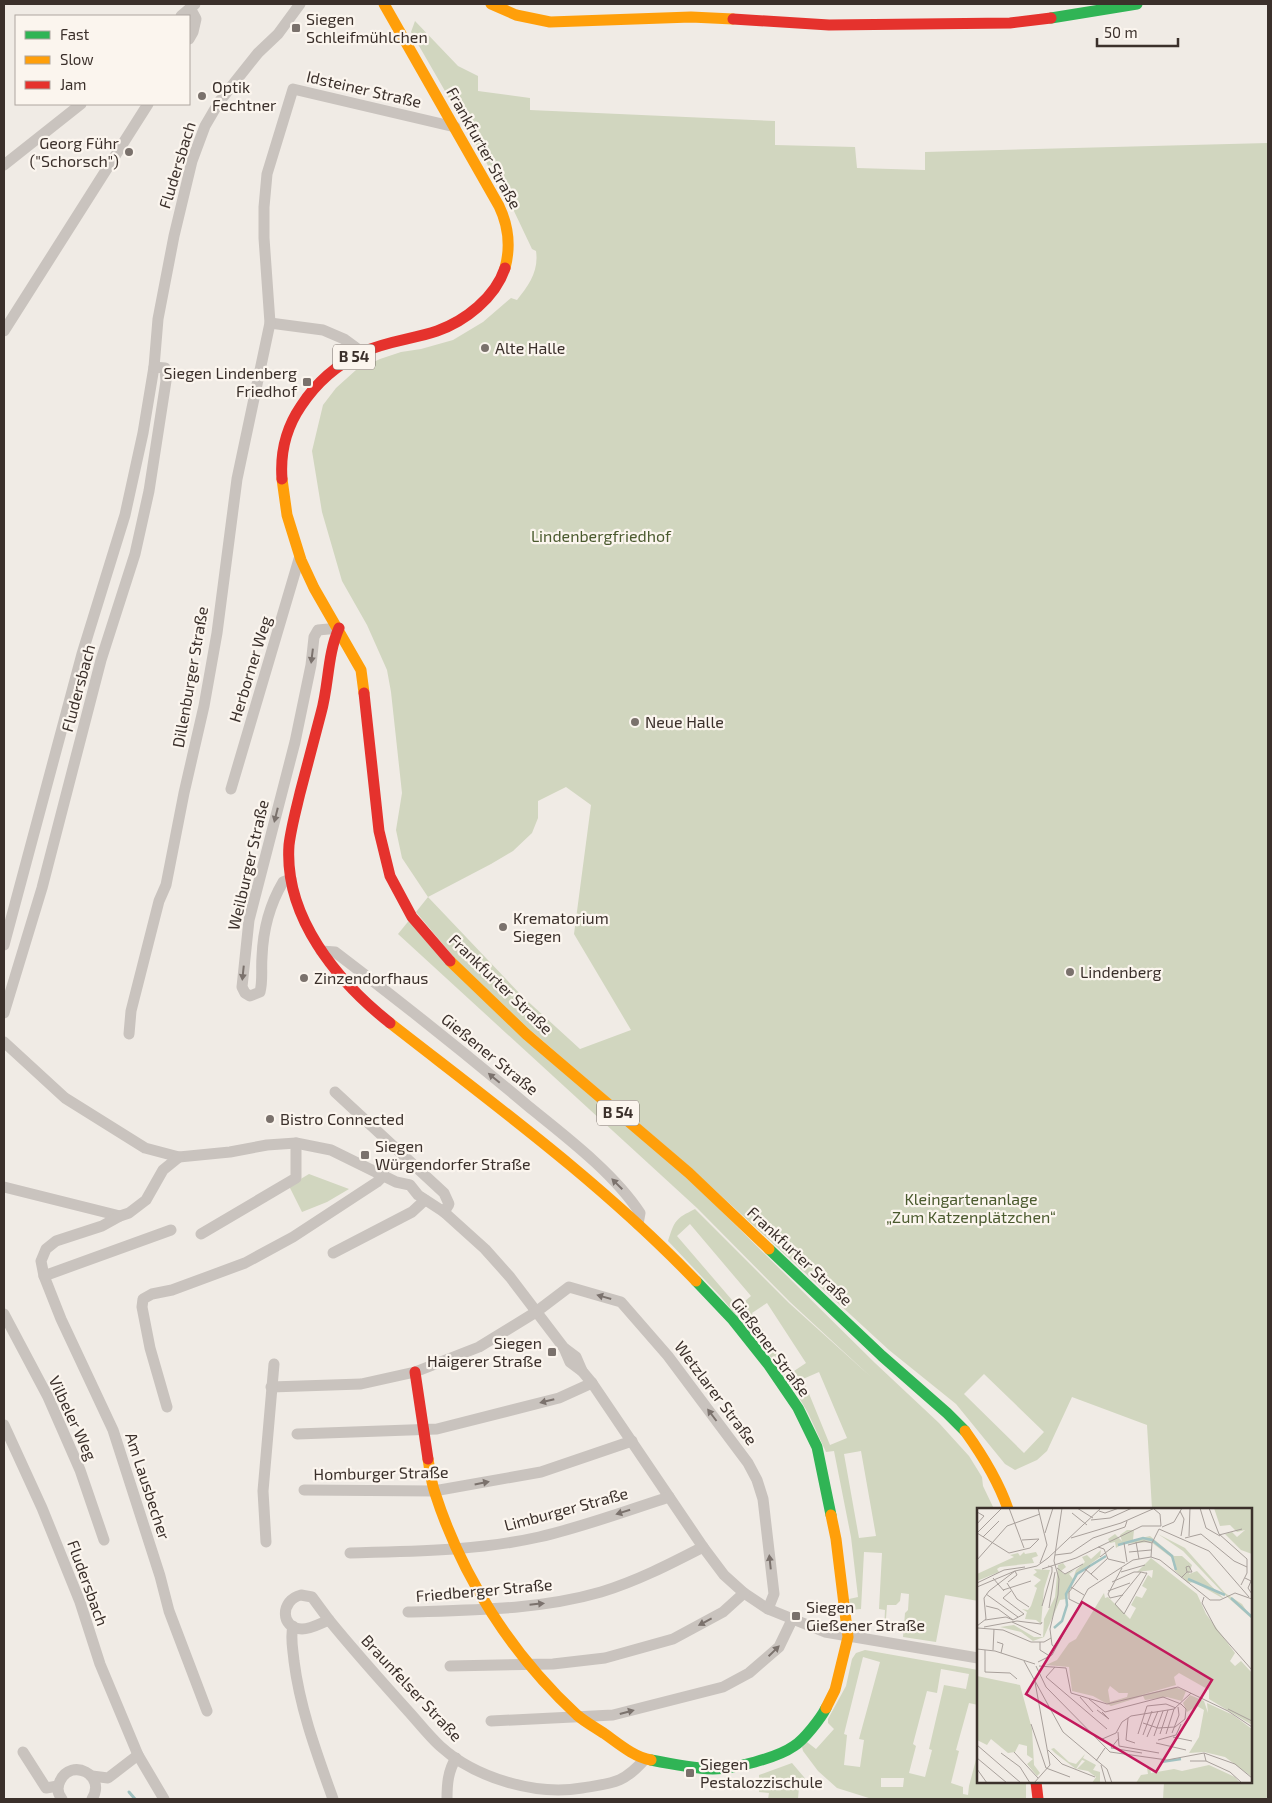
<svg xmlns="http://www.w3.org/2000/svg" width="1272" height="1803" viewBox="0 0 1272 1803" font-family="'Exo 2',sans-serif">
  <rect width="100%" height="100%" fill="#f0ebe5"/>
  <g fill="#d1d6bf" fill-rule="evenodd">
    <path d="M415,21L458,66L478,76V91L530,98V110L775,121V145L855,147L857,168L925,170V152L1268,143V1799H1163L1164,1782H1251V1509H1152L1147,1425L1072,1397L1047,1451L1037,1460L1015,1470L1005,1464L956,1404L889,1350L692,1169L530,1030L457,961L416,912L428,897L402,858L396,830L402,793L391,692L387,670L367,625L342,581L322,512L312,451L323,405L336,388L356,370L380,359L401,352L421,349L453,340L483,322L511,298L517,300C529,285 539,271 536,251L532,249L513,209L411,32ZM566,787L591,805L574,934L631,1030L580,1049L522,996L428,897L491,864L513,851L532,833L538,818V801ZM984,1374L1044,1432L1024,1453L964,1394Z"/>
    <path d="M411,918L686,1176L875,1363L939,1423L969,1456L982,1477L983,1486L994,1509H978V1601L945,1595L936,1642L903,1637L905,1613L908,1610L909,1594L901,1593L900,1601L896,1605H887L885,1632L884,1631L885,1610L879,1609L882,1553L864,1552L861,1609L851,1610L849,1599L858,1597L851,1537L834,1451L826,1452L808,1413L794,1389L778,1366L721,1297L668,1241C675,1220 675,1219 695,1209L789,1303L871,1377L790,1302L697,1208L398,934ZM690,1224L751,1296L738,1307L677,1236ZM767,1303L806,1363L791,1373L752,1313ZM819,1372L847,1438L830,1445L803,1379ZM861,1451L876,1536L859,1538L844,1454Z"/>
    <path d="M309,1174L349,1189L327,1202L302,1212L289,1186Z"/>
    <path d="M865,1650L978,1670V1705L969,1703L956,1750L959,1751L951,1783L963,1787V1794L968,1795L969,1786L978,1752V1782H1026V1799H872L837,1788L818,1771L803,1751L802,1747L807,1742L816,1749L834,1729L828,1723V1719L846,1686L852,1659L856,1653ZM863,1657L880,1662L859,1739L864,1740L860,1767L844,1765L847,1735L844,1734ZM941,1669L969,1674L966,1689L944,1685L929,1749L932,1750L925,1777L909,1773L916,1746L913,1744L927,1691L937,1693ZM881,1778H904L903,1787H881Z"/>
    <path d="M792,1763L809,1783L799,1787L798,1799H768L769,1793L759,1792V1775Z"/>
  </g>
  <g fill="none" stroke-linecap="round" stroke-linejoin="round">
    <path stroke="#a1c2c1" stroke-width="3" d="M129,1792L135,1799"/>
    <g stroke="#c9c3be" stroke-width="11">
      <path d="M181,16L195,4"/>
      <path d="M189,39L193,32L196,19L190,8"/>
      <path d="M4,165L81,104"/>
      <path d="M270,323L323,330L344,339L363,353"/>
      <path d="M4,331L148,104"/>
      <path d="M231,789L299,559"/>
      <path d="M291,879L283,882C270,904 263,931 262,957C261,969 263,981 260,992L250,996L245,993L242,987L249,920L295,742L311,665L314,637L318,630L339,628"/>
      <path d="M4,945L82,654L125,515L143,433L154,367L158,319L174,236L192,161L205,126L219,102L258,53L278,34L300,4"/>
      <path d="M321,951L335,952C401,1002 465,1053 528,1106C565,1136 614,1173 640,1213L638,1224"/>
      <path d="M4,1013L42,888L101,660L135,554L149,491L166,381L165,368L154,367"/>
      <path d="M129,1034L131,1011L159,901L166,885L184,793L204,706L217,633L237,479L270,323L264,238V207L267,174L293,89L455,127"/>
      <path d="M4,1042L65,1098L145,1148L179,1157L230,1152L267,1145L296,1143L331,1150L396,1182L410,1185L418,1195L444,1212L485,1249L510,1277L564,1348L576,1357L582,1371"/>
      <path d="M335,1092L444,1193L449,1204L444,1212"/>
      <path d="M4,1187L120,1216L129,1213L146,1200L163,1170L179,1157"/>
      <path d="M120,1216L102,1226L56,1241L46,1249L41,1261L44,1276L61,1319L113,1430L160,1576L169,1611L207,1711"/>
      <path d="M201,1234L296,1178V1143"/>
      <path d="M333,1253L412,1212L425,1200"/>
      <path d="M44,1276L171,1230"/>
      <path d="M4,1314L48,1397L80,1470L104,1540"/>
      <path d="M564,1348L570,1362L582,1371L592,1383L703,1547L724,1575L744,1593L768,1609L825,1632L978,1658"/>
      <path d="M271,1387L361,1384L415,1372L479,1347L536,1312L569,1287L621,1302L668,1356L748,1463L757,1480L763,1499L774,1594L768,1609"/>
      <path d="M167,1407L150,1348L142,1307L143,1299L152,1294L172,1290L245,1263L293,1237L377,1182L384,1175"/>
      <path d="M4,1425L42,1508L80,1602L100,1664L138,1755L164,1799"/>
      <path d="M297,1434L437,1429L559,1398L592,1383"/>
      <path d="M304,1490L434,1491L541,1472L632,1441"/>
      <path d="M266,1542L263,1491L274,1364"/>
      <path d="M350,1553C413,1551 477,1551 539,1537C583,1527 626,1511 669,1497"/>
      <path d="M301,1595L312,1597L329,1620C321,1623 311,1629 302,1629C280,1629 280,1600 301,1595Z"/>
      <path d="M408,1612C472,1610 539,1610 601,1592C637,1581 670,1564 703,1547"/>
      <path d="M329,1620C355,1652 382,1682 409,1712C419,1723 429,1736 440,1746C475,1778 536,1796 582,1788C613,1783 623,1784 645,1759"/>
      <path d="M293,1626C290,1638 293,1649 294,1661C300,1709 317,1754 333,1799"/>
      <path d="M450,1666L553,1664L605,1658L673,1639L723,1612L744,1593"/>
      <path d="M491,1721L613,1715L723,1687L749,1673L779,1647L792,1620"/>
      <path d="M23,1752L46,1788L58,1786"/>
      <path d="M92,1776L108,1778L138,1755"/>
      <path d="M62,1799C57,1793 57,1787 60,1781C71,1757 107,1775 92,1799"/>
      <path d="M447,1799C447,1784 448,1771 456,1758"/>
    </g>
    <g stroke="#30b455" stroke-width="11">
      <path d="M1051,18L1137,4"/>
      <path d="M769,1249L882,1356L947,1413L965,1431"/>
      <path d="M696,1281L733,1320L768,1364L798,1408L817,1447L831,1515"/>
      <path d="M651,1760C671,1764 692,1768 713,1769C734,1769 777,1758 794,1746C804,1740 821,1718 826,1708"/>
    </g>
    <g stroke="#ff9f0a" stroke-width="11">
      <path d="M384,4L499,206C509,227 511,246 505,268"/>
      <path d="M491,4L516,15L550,22L691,17L733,19"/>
      <path d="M282,479L287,515L301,560L314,588L361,670L364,693"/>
      <path d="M450,961L526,1034L689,1173L769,1249"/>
      <path d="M390,1023C495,1105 603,1184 696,1281"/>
      <path d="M965,1431C983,1456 998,1480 1008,1509"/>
      <path d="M428,1459C430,1470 431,1482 435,1493C462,1577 512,1655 577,1715C585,1722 596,1728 605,1734C619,1744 634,1757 651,1760"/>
      <path d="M826,1708L835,1690L848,1637L836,1539L831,1515"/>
    </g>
    <g stroke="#e5322d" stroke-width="11">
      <path d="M733,19L829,25L1010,23L1051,18"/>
      <path d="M282,479C280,452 286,428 301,406C316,383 338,364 363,352C387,341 413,339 437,331C465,321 495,298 505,268"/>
      <path d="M339,628C327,655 329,685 321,713C314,739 307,766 300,793C296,810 291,828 289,845C284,917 337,981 390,1023"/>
      <path d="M364,693L379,831L390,876L412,917L450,961"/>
      <path d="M415,1372L428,1459"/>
      <path d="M1036,1782L1038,1799"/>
    </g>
  </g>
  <defs><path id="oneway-solid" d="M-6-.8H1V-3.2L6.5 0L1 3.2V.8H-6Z" transform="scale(1.25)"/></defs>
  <g fill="#7b726d">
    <use href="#oneway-solid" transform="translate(312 656) rotate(97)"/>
    <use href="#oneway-solid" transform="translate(276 815) rotate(104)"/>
    <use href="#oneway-solid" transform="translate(243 973) rotate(96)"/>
    <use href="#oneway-solid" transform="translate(494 1078) rotate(-140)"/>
    <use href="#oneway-solid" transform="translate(617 1184) rotate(-135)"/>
    <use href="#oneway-solid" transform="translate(604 1297) rotate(-164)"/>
    <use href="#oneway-solid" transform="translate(547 1401) rotate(166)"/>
    <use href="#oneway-solid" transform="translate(712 1415) rotate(-127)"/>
    <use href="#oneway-solid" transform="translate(482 1483) rotate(-11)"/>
    <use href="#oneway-solid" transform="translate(623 1512) rotate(162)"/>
    <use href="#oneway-solid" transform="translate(770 1562) rotate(-96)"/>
    <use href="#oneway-solid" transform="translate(537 1604) rotate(-6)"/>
    <use href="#oneway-solid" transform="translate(705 1622) rotate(152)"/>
    <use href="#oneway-solid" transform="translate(774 1651) rotate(-44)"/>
    <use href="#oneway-solid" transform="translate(627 1712) rotate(-15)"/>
  </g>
  <g fill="#7a716c" stroke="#fbf5ee" stroke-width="2">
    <rect x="291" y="23" width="10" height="10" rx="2.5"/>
    <circle cx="202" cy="96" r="5"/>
    <circle cx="129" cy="152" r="5"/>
    <circle cx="485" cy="348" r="5"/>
    <rect x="302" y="377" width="10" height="10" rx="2.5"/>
    <circle cx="635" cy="722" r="5"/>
    <circle cx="503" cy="927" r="5"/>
    <circle cx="1070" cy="972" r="5"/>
    <circle cx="304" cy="978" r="5"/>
    <circle cx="270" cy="1119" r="5"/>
    <rect x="360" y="1150" width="10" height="10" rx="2.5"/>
    <rect x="547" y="1347" width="10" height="10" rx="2.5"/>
    <rect x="791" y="1611" width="10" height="10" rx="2.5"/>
    <rect x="685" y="1768" width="10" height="10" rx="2.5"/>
  </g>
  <g text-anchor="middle" stroke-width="4.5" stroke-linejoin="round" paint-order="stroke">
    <g fill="#fbf5ee" stroke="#756b66" stroke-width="1">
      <rect x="333" y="344.5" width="42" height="25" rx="4"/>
      <rect x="597" y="1100.5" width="42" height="25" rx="4"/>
    </g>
    <g font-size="15" font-weight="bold" fill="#3b302b">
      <text x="354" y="362">B 54</text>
      <text x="618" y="1118">B 54</text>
    </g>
    <g font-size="16" fill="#3b302b" stroke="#fbf5ee" text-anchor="start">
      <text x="306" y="25">Siegen<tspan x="306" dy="18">Schleifmühlchen</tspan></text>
      <text x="212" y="93">Optik<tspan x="212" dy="18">Fechtner</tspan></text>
      <text x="119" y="149" text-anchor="end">Georg Führ<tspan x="119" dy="18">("Schorsch")</tspan></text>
      <text x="495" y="354">Alte Halle</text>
      <text x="297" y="379" text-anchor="end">Siegen Lindenberg<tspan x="297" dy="18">Friedhof</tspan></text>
      <text x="645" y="728">Neue Halle</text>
      <text x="513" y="924">Krematorium<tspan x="513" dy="18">Siegen</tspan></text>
      <text x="1080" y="978">Lindenberg</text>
      <text x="314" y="984">Zinzendorfhaus</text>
      <text x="280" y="1125">Bistro Connected</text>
      <text x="375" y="1152">Siegen<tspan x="375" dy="18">Würgendorfer Straße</tspan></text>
      <text x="542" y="1349" text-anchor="end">Siegen<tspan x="542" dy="18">Haigerer Straße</tspan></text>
      <text x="806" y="1613">Siegen<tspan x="806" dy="18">Gießener Straße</tspan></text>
      <text x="700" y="1770">Siegen<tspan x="700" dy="18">Pestalozzischule</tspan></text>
    </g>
    <g font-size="16" fill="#3b302b" stroke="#fbf5ee">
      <text transform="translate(364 89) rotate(13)" y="6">Idsteiner Straße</text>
      <text transform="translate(484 148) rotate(61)" y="6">Frankfurter Straße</text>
      <text transform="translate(177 165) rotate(-73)" y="6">Fludersbach</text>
      <text transform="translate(250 669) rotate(-73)" y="6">Herborner Weg</text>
      <text transform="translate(190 677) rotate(-80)" y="6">Dillenburger Straße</text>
      <text transform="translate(78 688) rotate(-75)" y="6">Fludersbach</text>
      <text transform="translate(248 865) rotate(-77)" y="6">Weilburger Straße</text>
      <text transform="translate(501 984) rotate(44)" y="6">Frankfurter Straße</text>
      <text transform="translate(490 1054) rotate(39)" y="6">Gießener Straße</text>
      <text transform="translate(800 1256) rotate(43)" y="6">Frankfurter Straße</text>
      <text transform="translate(771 1347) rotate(53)" y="6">Gießener Straße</text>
      <text transform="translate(716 1393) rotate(53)" y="6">Wetzlarer Straße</text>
      <text transform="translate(73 1418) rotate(65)" y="6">Vilbeler Weg</text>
      <text transform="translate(381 1473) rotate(-1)" y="6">Homburger Straße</text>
      <text transform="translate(148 1486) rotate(72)" y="6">Am Lausbecher</text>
      <text transform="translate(566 1509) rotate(-15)" y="6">Limburger Straße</text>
      <text transform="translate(88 1583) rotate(70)" y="6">Fludersbach</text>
      <text transform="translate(484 1590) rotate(-5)" y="6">Friedberger Straße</text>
      <text transform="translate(412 1688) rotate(47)" y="6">Braunfelser Straße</text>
    </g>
    <g font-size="16" fill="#4a5a2e" stroke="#fbf5ee">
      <text x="601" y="542">Lindenbergfriedhof</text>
      <text x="971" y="1205">Kleingartenanlage<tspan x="971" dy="18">„Zum Katzenplätzchen“</tspan></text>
    </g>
  </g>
  <g transform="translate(977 1508)">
    <rect width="275" height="275" fill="#f0ebe5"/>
    <path d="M237,0H275V46L264,42L248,26L255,24L260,29L268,22L260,24L253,17L243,18ZM150,22H157L156,32L173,28L197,48H205L215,57L212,66L220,63L247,91L217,74L211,75L198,63L195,50L174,34L145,36L139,40L138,34L133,35L131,31L138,26L145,33L143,27ZM181,26L208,40L248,85L265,96L275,111L247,86L206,43ZM124,42L123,49L101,65L89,91L83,92L67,129L56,133L44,124L23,119L37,117L57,129H66L67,111L78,89L81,57L86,55L89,59L84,63L87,66L98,62L92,66L96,71L99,62L108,54L105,49L110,47L114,51ZM47,44L48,46L59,44L61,48L55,50L57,55L23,59L20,61L22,64L0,73V66L37,49L33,47L41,45L43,48ZM174,50L220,86L229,106L258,145L253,153L258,158L264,153L275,165V217L232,191V182L202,165L197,169L199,177L164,187L198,179L209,183L205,193L190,189L168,192L166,188L134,198L116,188L95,183L92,159L69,157L80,152L92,135L99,131L127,85L128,90L131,89L153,111L159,100L154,97L159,88L165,90L170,81L165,78L171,67L175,70L176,62L160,64ZM133,178L142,185H151L150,189L133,194L131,182ZM57,61L73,62L67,81L64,116L59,112L48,111L50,104L45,101L51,102L54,98L60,80L57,78L64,72L56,67L60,64ZM0,168L43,177L55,221L57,257L63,265L60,268L50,256L56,251L50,247V238L42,236L38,244L31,245L14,231L10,237L0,232ZM213,187L227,193L231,205L230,195L256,207L275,221V269L248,249L227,244L212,245L222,229L227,202L220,198L210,204L206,195ZM77,240L92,254L99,256L108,246L106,250L119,257L116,262L123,264V275H115L119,269L111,263L100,261L108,253L105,252L99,261L78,245L74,241ZM232,257L258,269L263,275H159L164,267L171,266L170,260H173L174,265L197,261L205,263Z" fill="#d1d6bf" fill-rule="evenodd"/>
    <path fill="none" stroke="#a1c2c1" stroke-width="2.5" d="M141,37L166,30L175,32L195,48L199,62M211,71L248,87M254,90L275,109M77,120L85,113L90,97L89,86L100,66L129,48M184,254L204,251"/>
    <path fill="none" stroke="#a8a09b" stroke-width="1" d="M32,0L47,40M61,0L70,37L63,55M100,0L116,10M223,0L229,20L243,28M232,0L242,26L270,51V65L264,77M177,1L183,6L184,18M122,3L128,5L142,0M203,3L207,11L204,28M95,5L110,17M114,12L133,10L155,0M0,16L7,8L0,4M185,19L197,14L205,0M182,21L232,43L272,89M0,25L32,45L53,40L62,31M0,25L25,0M68,25L76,0M242,27L265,21M212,28L213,0M6,29L22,13M94,30L144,15L178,0M208,30L224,26L257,53L270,59M45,32L62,31M159,34L162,51M147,35L150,54M151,37L167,33L175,35M121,39L127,41L131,51L148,55M152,44L174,42M78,47L94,45L116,30L148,19L150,13M123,49L137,38M174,49L175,35L182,21M0,52L30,18L63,6M80,60L88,66L106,56M145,60L131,86L133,90L146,87M65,61L99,50L165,18H184M108,61L121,72M144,64L168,57M114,66L131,50M16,70L27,83M204,70L210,64H215L212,58L209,59L210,64M268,70L274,73L271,80L275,86M31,74L40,67L38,63M135,74L157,64H164L168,65H170L147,106L138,96L164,64M0,75L27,62L48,59M30,75L40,91L52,99M0,79L38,63M94,79L107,87M26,82L54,73M131,83L153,75M9,86L41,109M227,89L225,95L239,121L275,162M102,96L92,91V84L113,57M9,98L21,101L36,112M65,98L75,64V59L71,58M72,100L78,64M29,109L36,112L47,106L26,90L34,83M8,112L29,109M35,114L64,127M0,118L9,111L7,90L12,83L38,63L60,58L71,50L124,0M7,119L40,113L64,116L65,114M1,120L26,122L54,134H67L74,130M20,134L26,136L24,145M63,134V142L71,147M79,140L75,137L73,121L81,87L82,71L77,53L85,0M0,141L18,143L58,156M8,142V164L33,165L40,171M16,142L17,121M47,153L86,224L130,261L135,275M61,154L75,147L111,81L156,52L174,49L183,52L233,92H243L258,85L275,91M59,158L69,179L133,244L190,252L227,245L258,256L275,270M62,158L89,160L94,185L130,196L201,179L251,203L275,219M78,159L69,169L130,221M103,189L116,204M112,191L128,204L186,189L204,196L209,201L208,211L198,219L181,220L166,215M251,201L275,213M120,202L132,211L125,204M151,210L149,232L158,235M54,216L69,260L93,269M141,224L142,238L182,245M195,225L202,207L201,199M161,226L170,198L189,196L199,200M183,226L191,202M189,226L197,201M166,227L175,203M177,228L186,203M170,229L181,203M196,229L215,233M142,230L134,240L165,245M123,232L139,225L145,214L154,208L197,201L214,185M181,232L199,227L204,216M179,235L209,242M0,237L44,275M71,242L85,256L118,269M37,244L61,270M24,245L43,259L53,275M227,245L229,253L253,264L265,275M0,250L30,275M119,253L128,240M213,253H229M124,257L129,275M0,261L10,275M57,275L73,257L58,174"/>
    <path fill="#c2185b" fill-opacity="0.15" stroke="#c2185b" stroke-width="2.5" d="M105,94L235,172L179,264L49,186Z"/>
    <rect width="275" height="275" fill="none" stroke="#3b302b" stroke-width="2.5"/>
  </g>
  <rect width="1272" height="1803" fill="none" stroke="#3b302b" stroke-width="10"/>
  <rect x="15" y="15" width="175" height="90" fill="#fbf5ee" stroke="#aea6a0"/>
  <rect x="25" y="31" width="25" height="8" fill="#30b455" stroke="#aea6a0"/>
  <text x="60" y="40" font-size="15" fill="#3b302b">Fast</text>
  <rect x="25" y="56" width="25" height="8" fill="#ff9f0a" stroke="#aea6a0"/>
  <text x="60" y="65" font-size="15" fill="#3b302b">Slow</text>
  <rect x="25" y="81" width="25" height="8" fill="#e5322d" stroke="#aea6a0"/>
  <text x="60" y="90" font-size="15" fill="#3b302b">Jam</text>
  <path d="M1097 38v8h81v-8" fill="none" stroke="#3b302b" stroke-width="2.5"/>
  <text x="1104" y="38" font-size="15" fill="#3b302b" stroke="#fbf5ee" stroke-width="4" paint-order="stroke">50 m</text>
</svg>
